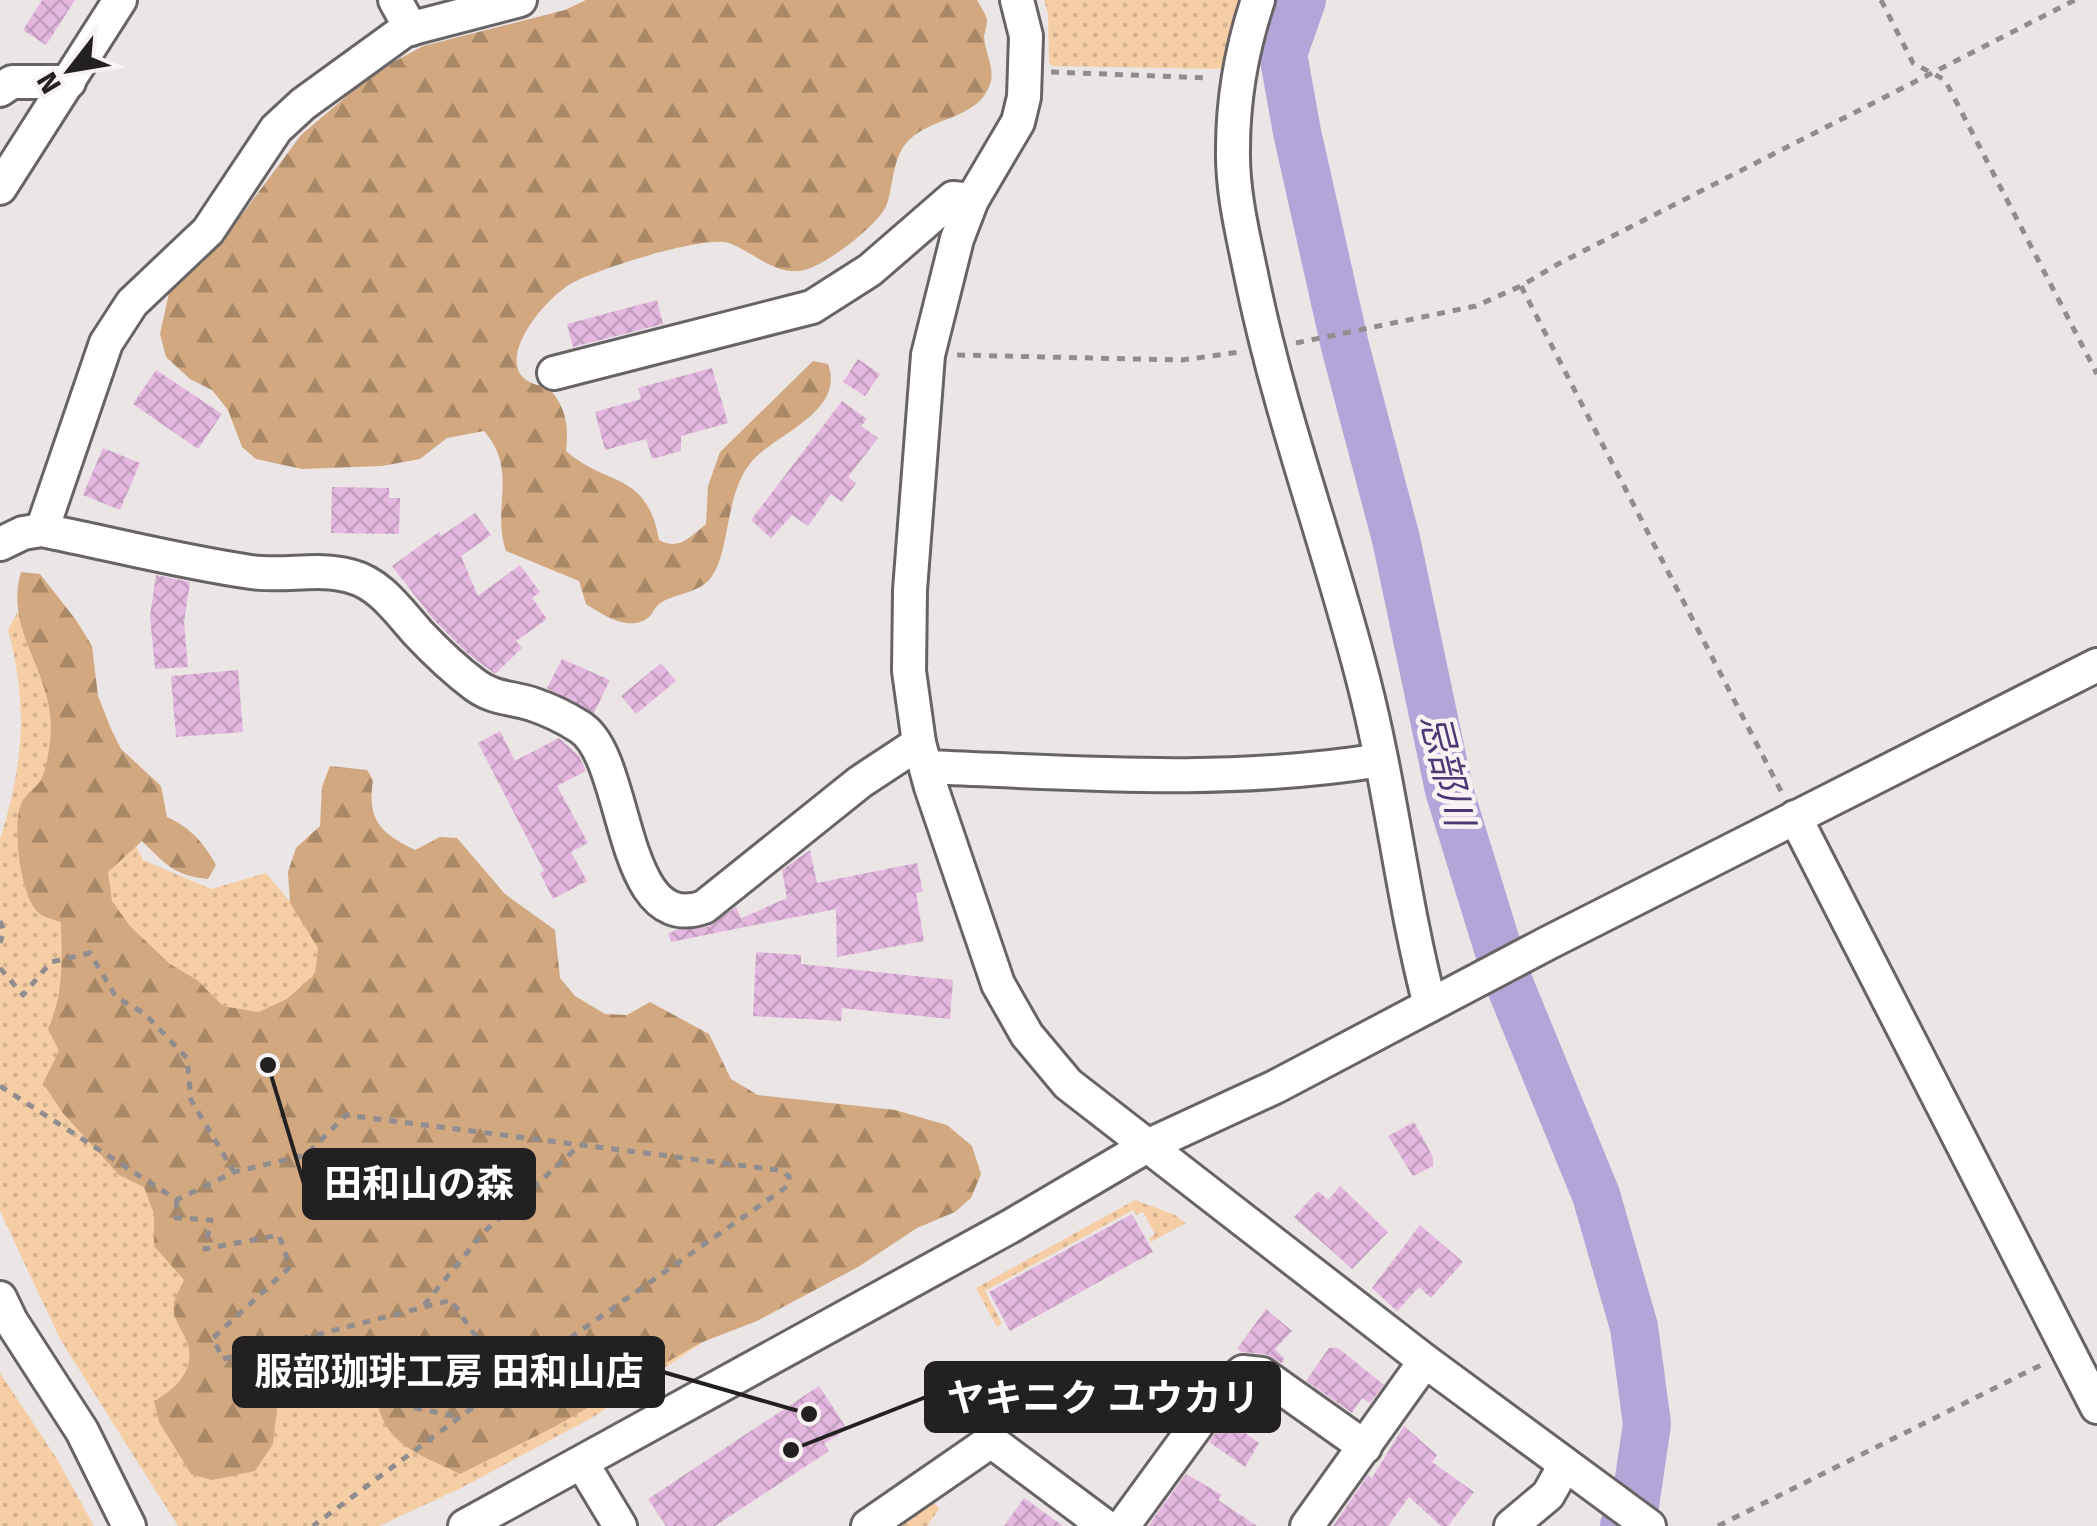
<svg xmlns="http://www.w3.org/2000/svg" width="2097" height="1526" viewBox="0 0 2097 1526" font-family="'Fira Sans','Noto Sans JP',sans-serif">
  <defs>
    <pattern id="grass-dots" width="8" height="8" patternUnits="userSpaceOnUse" patternTransform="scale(2.5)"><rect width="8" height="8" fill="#f6cea5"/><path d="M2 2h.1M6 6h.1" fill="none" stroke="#d3b18e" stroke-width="1.8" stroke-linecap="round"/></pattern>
    <pattern id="forest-firs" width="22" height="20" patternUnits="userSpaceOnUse" patternTransform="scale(2.5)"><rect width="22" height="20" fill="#d1a87f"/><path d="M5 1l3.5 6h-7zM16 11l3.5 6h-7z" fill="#a98868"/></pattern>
    <pattern id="building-cross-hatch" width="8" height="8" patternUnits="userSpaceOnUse" patternTransform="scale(2.5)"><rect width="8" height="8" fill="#e3b7de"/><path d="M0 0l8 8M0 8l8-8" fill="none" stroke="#c29dbe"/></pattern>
  </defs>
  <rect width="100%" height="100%" fill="#ebe5e6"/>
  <g fill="url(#grass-dots)">
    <path d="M1044,0H1240L1223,69L1052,66L1049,62L1048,13Z"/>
    <path d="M18,612L143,860L211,889L266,873L352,976L805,1272L595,1416L461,1488L379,1526H178L60,1339L0,1211V839C24,763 28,706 8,629Z"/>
    <path d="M1135,1200L1175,1215L1186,1223L1151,1242L1149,1239L1155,1234L1143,1212L1136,1215L1133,1210L985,1291L1002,1324L997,1327L976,1288Z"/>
    <path d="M0,1373L57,1459L94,1526H0Z"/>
    <path d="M933,1500L939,1509L927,1526H895Z"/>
  </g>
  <g fill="url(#forest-firs)">
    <path d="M586,0H977C980,6 986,14 987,20C987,21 985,34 984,35C984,53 997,69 989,87C976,119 932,117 909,140C892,157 894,183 887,204C880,224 821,270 799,271C772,273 753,252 729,243C704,235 602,268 576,281C542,297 478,379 548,387C566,407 569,425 566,451C607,487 647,471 659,540C679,551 690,537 706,524L708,486L720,452L813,361L828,364C846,411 776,434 753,460C722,494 732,559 707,582C694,594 671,594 658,605C654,608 653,614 649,617C630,633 603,615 586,604L579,581L506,551C491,505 519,472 484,431L447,438L420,459L382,466L302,469L256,459L242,447L228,410L212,390L190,379L166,357L160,334L169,293L182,272L202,263L220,244L301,135L375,72L423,46L565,10Z"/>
    <path d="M21,572L40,574L76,620L92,646L98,696L111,729L121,749L161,786L167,817C191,828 203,842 216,865L208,879C175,876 165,864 142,841L108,872L112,901L130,926L170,964L197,980L223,1006L258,1012L287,999L315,974L318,948L290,903L288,872L296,848L320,826L322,787L330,766L367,770L373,780C367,821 380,832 415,850L440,837L457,838L505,894L555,930L560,978L575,996L605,1014L627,1015L650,1002L709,1034L731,1079L758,1095L895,1110L947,1125L972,1146L981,1174L971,1198L955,1212L917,1228L858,1267L800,1298L757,1321L700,1343L556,1426L460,1474C441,1464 414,1455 398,1440C370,1416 376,1368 351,1342L328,1348L300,1367L278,1400L273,1444L255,1471L212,1480L191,1474L159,1422L154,1401C175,1390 197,1369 187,1342C182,1329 172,1319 174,1303C175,1296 181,1287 184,1280L154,1246V1214L144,1187L119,1175L62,1112L43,1083L59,1051L48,1029C64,994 62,960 61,922C56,920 45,918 40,914C20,900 12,825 21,804C25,794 36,788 41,780C47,768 51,741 51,727C51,670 4,630 21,572Z"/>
  </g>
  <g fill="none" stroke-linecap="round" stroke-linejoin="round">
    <path stroke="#b4a5d8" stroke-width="48" d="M1302,0L1283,54L1297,132L1345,346L1396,539L1449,790L1507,978L1596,1195L1634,1327L1647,1424L1634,1512L1624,1526"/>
  </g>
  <g fill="url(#building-cross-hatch)">
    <path d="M42,0H75L46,45L23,30Z"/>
    <path d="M657,300L663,324L573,347L567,324Z"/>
    <path d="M858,359L880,374L865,396L843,382Z"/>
    <path d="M712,368L728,423L681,436V451L652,459L646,439L605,450L595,412L641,399L638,388Z"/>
    <path d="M156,370L222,414L198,449L133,404Z"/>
    <path d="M842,401L867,419L861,426L878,438L848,477L856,483L842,502L831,494L808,526L792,515L771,538L751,520Z"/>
    <path d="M103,448L140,463L120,510L83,495Z"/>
    <path d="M332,487L389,488V498H400L399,534L331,533Z"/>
    <path d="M475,513L491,535L461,556L478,596L520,565L540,592L532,598L547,619L516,641L522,648L495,674L466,652L434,620L392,566L439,532L441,536Z"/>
    <path d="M156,575L190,582L184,622L188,667L155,669L150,616Z"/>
    <path d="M562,659L610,680L594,713L547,688Z"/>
    <path d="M661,663L676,681L636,714L621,696Z"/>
    <path d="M238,670L243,732L176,737L171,676Z"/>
    <path d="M500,731L515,761L559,738L579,756L586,771L557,786L588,843L571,852L587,881L553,899L540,873L544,871L478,743Z"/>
    <path d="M810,850L817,883L917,863L923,892L916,893L924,941L837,957L836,909L745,927L742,918L787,898L782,870Z"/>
    <path d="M736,907L745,927L671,942L668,934L678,929L707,927Z"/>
    <path d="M756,952L801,955V964L953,980L950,1019L842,1008L841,1021L753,1016Z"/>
    <path d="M1414,1122L1433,1157V1166L1413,1176L1388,1136Z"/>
    <path d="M1340,1186L1388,1232L1352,1269L1294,1217L1318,1191L1328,1200Z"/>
    <path d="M1132,1214L1153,1252L1010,1331L989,1292Z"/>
    <path d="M1420,1225L1463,1262L1431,1298L1419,1287L1397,1311L1372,1288Z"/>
    <path d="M1266,1309L1292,1331L1275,1349L1284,1359L1282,1363L1265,1354L1242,1352L1237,1349Z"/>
    <path d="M1329,1348H1338L1384,1385L1370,1403L1362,1398L1352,1413L1306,1381Z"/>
    <path d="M819,1386L847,1429L824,1444L829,1451L715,1526H666L648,1499Z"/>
    <path d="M1226,1419L1259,1443L1245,1467L1209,1442Z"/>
    <path d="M1404,1426L1437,1455L1432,1462L1474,1492L1448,1526H1441L1409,1497L1388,1526H1333L1368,1475L1372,1478Z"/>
    <path d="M1186,1474L1222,1495L1218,1500L1257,1526H1148Z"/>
    <path d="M1024,1498L1063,1526H1004Z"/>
  </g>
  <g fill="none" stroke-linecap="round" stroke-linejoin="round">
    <g stroke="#686364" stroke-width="38">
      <g id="minor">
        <path d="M395,0L411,29"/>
        <path d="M1017,0L1026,36L1024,97L1018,122L972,200L957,239L928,355L910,590L909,671L919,743L931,787L998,984L1027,1035L1068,1084L1425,1361L1649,1526"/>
        <path d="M1258,0C1242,48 1233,98 1233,149C1232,194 1244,239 1253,284C1281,418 1329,546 1363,679C1391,786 1402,898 1430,1005"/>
        <path d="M0,90L12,82H69"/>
        <path d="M0,188L120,0"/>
        <path d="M554,373L812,307L870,270L953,198L972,200"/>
        <path d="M42,530L106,343L132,303L208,231L276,129L303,104L405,30L520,0"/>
        <path d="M0,544L23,533L42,530C112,544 181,562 251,572C284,577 319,567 350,576C381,584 398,611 419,634C436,652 455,670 475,685C494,699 510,697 532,704C547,709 566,718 580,727C630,758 618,938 704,907L860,782L919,743"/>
        <path d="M926,767C1080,773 1227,785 1381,760"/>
        <path d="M1795,817L2097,1407"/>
        <path d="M0,1298L11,1321L82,1431L129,1526"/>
        <path d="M582,1463L620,1526"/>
        <path d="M465,1526L1011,1226L1147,1146L1275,1087L1548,943L2097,665"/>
        <path d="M868,1526L991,1441L1105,1526"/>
        <path d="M1123,1526L1223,1389L1243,1372L1262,1374L1365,1447"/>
        <path d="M1307,1526L1425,1361"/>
        <path d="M1511,1526L1548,1495L1565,1465"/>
      </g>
    </g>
    <g stroke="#918d8e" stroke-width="5" stroke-dasharray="8 8" stroke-linecap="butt">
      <path d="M1881,0L1913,63L1945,80L2097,374"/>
      <path d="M1051,72L1210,78"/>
      <path d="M1521,286L1783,795"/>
      <path d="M1296,343L1476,306L1521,286L1558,264L2075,0"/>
      <path d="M957,355L1182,360L1240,352"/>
      <path d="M0,921L4,931L0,943"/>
      <path d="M0,968L23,995L51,962L90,953L116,997L145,1014L187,1058L191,1100L234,1172"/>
      <path d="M0,1086L177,1200L234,1172L306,1155L346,1115L778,1170L789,1176V1183L785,1188L507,1382L313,1526"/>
      <path d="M177,1200L176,1218L211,1220L205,1249L279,1235L290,1267L213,1338L223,1359L451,1300L506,1381"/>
      <path d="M424,1305L484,1232L579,1146"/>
      <path d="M252,1353L277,1379L459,1417"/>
      <path d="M1718,1526L2045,1363"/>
    </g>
    <use href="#minor" stroke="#fff" stroke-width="32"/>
  </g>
  <g text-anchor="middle" stroke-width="9" stroke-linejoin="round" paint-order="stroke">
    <g font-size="38" font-style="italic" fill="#4d3775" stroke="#f8f2f3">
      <text transform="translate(1447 770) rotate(76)" y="13">忌部川</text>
    </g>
  </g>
  <path fill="none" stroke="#222021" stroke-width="4" d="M268 1065L304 1184M809 1414L663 1372M791 1450L926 1397"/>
  <g fill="#222021" stroke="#f8f2f3" stroke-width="4">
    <circle cx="268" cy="1065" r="10"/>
    <circle cx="809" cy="1414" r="10"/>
    <circle cx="791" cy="1450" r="10"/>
  </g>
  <g fill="#222021" stroke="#222021" stroke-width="4">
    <rect x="304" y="1150" width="230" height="68" rx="10"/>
    <rect x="234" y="1338" width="429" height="68" rx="10"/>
    <rect x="926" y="1363" width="353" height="68" rx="10"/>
  </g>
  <g font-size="38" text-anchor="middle" font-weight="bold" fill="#fff">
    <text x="419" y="1197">田和山の森</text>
    <text x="449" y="1385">服部珈琲工房 田和山店</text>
    <text x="1103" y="1411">ヤキニク ユウカリ</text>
  </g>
  <g transform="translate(70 70) rotate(239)" stroke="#f8f2f3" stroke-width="8" paint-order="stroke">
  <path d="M0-8L18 38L0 25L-18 38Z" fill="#222021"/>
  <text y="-15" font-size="28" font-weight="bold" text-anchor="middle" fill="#222021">N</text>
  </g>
</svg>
